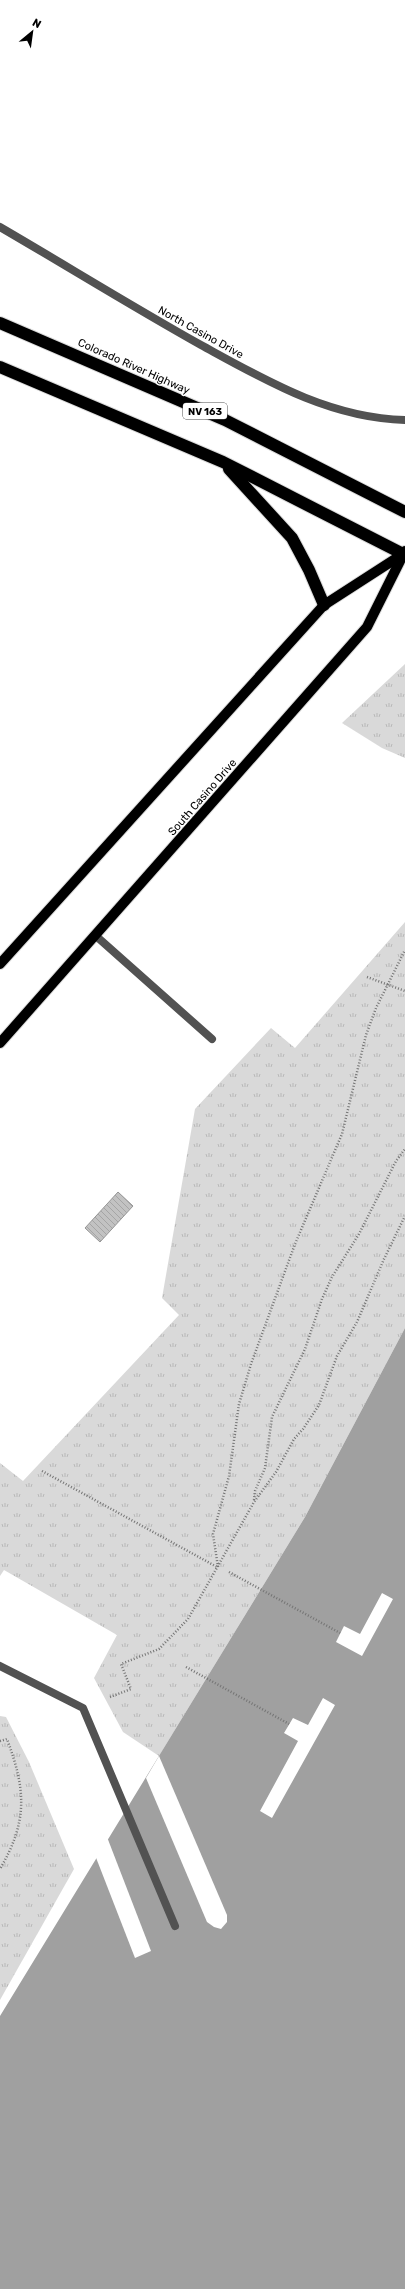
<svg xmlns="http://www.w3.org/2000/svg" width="405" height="2289" viewBox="0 0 405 2289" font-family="Rubik,sans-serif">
  <defs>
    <pattern id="grass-tufts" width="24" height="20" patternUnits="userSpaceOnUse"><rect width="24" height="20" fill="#d9d9d9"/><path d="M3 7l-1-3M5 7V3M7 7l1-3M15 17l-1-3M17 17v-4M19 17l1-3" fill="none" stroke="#b8b8b8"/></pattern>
    <pattern id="building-back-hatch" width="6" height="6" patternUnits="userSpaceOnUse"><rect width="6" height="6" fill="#c2c2c2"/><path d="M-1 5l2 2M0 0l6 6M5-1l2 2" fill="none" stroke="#a5a5a5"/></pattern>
  </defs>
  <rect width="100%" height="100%" fill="#fff"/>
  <g fill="url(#grass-tufts)">
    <path d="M405,664V758L382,748L342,723Z"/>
    <path d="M405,922V1328L305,1517L159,1756L123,1732L94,1678L117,1635L4,1570L0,1576V1463L23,1481L179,1315L162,1298L195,1109L271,1028L295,1048Z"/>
    <path d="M0,1716L6,1717L29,1762L74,1869L0,2000Z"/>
  </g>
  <path fill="#a0a0a0" d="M405,1328V2289H0V2016L305,1517Z"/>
  <g fill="#fff">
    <path d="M382,1593L393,1599L362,1656L336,1642L344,1626L360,1634Z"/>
    <path d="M323,1698L335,1705L272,1818L260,1811L298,1741L284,1733L293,1718L308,1725Z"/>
    <path d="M159,1756L227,1915V1922L221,1929L214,1927L207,1922L146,1778Z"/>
    <path d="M107,1837L151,1951L135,1958L95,1855Z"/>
  </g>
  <path fill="url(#building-back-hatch)" stroke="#969696" d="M118,1192L133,1206L100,1242L85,1228Z"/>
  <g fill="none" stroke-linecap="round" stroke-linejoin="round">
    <g stroke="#dbdbdb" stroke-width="12">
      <g id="primary">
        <path d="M0,964L324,605L403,554"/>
        <path d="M0,1043L367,627L405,551"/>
      </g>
    </g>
    <g stroke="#dbdbdb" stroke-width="14">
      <g id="highway">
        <path d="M0,323L225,420L405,512"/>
        <path d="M0,367L223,462L405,555"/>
        <path d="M229,469L292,538L309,570L324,605"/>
      </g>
    </g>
    <g stroke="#747474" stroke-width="2.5" stroke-dasharray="1 2" stroke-linecap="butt">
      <path d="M367,977L405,991"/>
      <path d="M42,1471L217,1567"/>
      <path d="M254,1500L255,1491L265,1468L272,1417L305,1349L322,1299L332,1277L359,1234L396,1161L405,1149"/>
      <path d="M218,1567L213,1534L229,1476L239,1404L251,1364L295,1244L342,1134L366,1035L376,1008L405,950"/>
      <path d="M229,1572L340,1633"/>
      <path d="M186,1667L289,1724"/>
      <path d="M110,1697L131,1689L121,1664L159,1649L188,1619L254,1502L276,1472L294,1439L303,1429L319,1405L337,1356L357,1322L384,1259L405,1216"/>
      <path d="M0,1741L7,1739C26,1790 28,1821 0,1869"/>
    </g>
    <g stroke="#525252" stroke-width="8">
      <path d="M96,936L212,1039"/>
      <path d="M0,1666L83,1708L175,1926"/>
    </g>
    <path stroke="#525252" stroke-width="8" d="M0,227C67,266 133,307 201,345C265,380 329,418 405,420"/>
    <use href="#primary" stroke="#000" stroke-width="10"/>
    <use href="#highway" stroke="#000" stroke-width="12"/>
  </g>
  <g text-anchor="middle" stroke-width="3" stroke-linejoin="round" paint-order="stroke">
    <rect fill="#fff" stroke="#4c4c4c" stroke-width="1" x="183" y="403" width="44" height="16" rx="3"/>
    <g font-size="10" font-weight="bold" fill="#000">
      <text x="205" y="415">NV 163</text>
    </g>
    <g font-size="11" fill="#000" stroke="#fff">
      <text transform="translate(201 332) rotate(29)" y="4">North Casino Drive</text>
      <text transform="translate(134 366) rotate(24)" y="4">Colorado River Highway</text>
      <text transform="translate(202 797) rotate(-49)" y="4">South Casino Drive</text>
    </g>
  </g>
  <g transform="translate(32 32) rotate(29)" stroke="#ffffff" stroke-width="3" paint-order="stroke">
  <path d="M0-3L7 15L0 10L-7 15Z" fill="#000000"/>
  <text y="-6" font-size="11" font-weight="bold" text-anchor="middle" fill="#000000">N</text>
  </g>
</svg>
